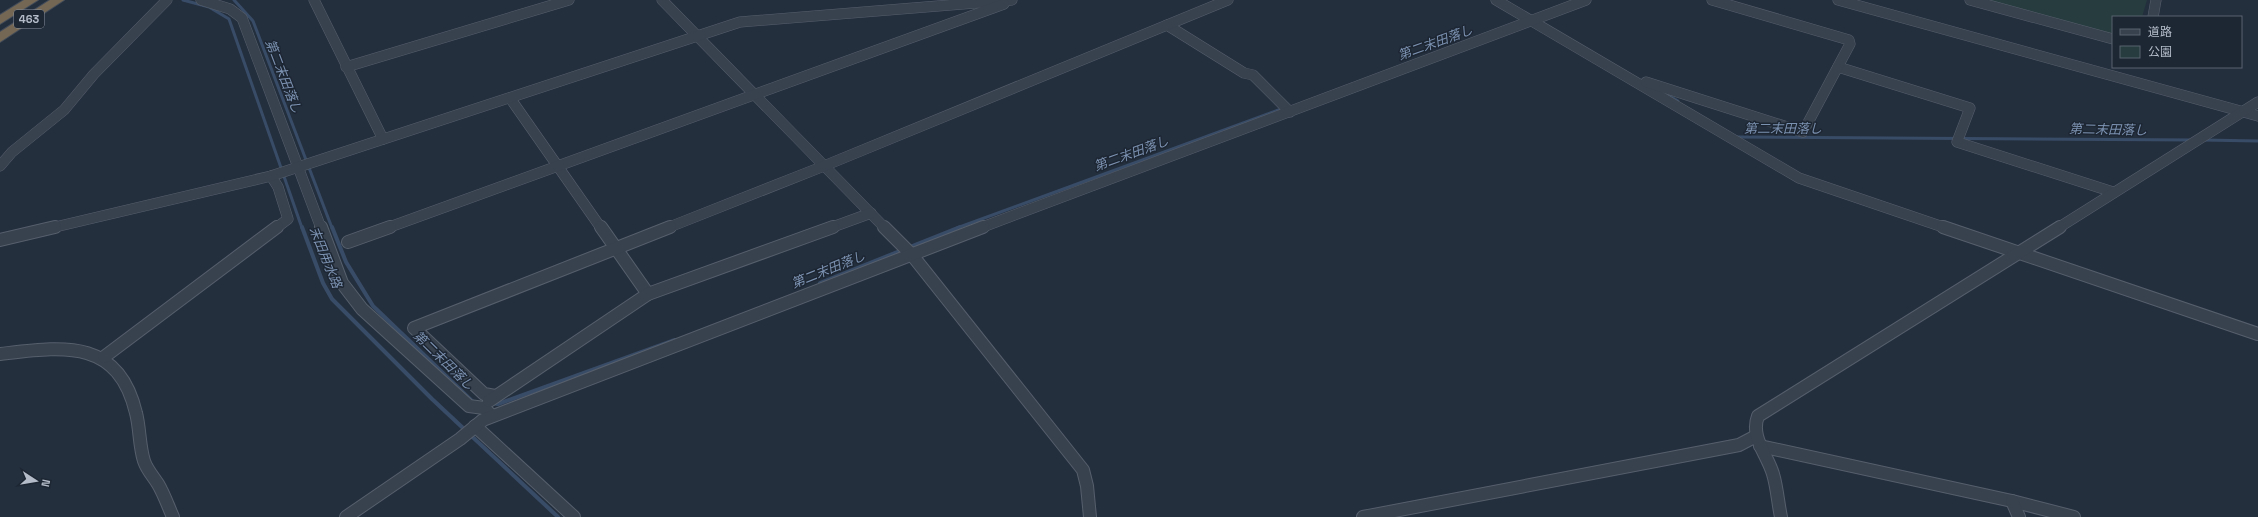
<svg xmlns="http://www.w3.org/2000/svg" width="2258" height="517" viewBox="0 0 2258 517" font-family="'Space Grotesk','Noto Sans JP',sans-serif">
  <rect width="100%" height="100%" fill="#242f3e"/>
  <path fill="#263c3f" d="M1979,0H2147L2142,17H2113V35Z"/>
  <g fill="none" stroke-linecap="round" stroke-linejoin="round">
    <g stroke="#394c67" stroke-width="3">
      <path d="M183,0L209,7L229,19L302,228"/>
      <path d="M234,0L253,21L332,228"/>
      <path d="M1661,91L1678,101"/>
      <path d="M1735,137L2193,140"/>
      <path d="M2203,140L2258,141"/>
      <path d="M957,228L1284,108"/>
    </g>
    <g stroke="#394c67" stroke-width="4">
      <path d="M302,227L323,283L332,299L432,399L558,517"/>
      <path d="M332,227L346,262L373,306L472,401"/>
      <path d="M820,283L960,227"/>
      <path d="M492,403L498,404L675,340"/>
    </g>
    <g stroke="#565f6c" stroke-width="11">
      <g id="minor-far1">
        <path d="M201,0L230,9L242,18L321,228"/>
        <path d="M314,0L383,139"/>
        <path d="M662,0L885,228"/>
        <path d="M1496,0L1799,178L1946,228"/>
        <path d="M1838,0L2258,116"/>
        <path d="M1970,0L2113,39"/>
        <path d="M2153,17L2156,0"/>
        <path d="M1167,25L1244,73L1253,75L1290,112"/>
        <path d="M346,67L569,0"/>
        <path d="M1838,67L1970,108L1957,142L2113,192"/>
        <path d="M1646,82L1803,132L1850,44L1849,40L1712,0"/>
        <path d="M510,98L601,228"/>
        <path d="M0,166L12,152L64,110L94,74L167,0"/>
        <path d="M271,176L278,187L288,219L276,228"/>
        <path d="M51,228L271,176L740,22L1012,0"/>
        <path d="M387,228L1004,4"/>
        <path d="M667,228L824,166L1228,0"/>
        <path d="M830,228L871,213"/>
        <path d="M980,228L1586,0"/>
        <path d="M2058,228L2258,102"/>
      </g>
    </g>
    <g stroke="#565f6c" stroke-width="14">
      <g id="minor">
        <path d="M321,227L342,283L362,309L469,406L484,408L492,416"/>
        <path d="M601,227L648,294"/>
        <path d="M884,227L912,255L1083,470L1087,486L1090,517"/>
        <path d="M1943,227L2258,334"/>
        <path d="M0,240L55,227"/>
        <path d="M348,242L390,227"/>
        <path d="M0,354C62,347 118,337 136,413C140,428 139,445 144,461C147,470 153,476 158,484C164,494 168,506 173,517"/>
        <path d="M104,357L277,227"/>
        <path d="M495,396L484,394L414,328L670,227"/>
        <path d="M489,401L648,294L833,227"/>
        <path d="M475,426L574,517"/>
        <path d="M1760,446L2012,501L2074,517"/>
        <path d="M2012,501L2019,517"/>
        <path d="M346,517L460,439L483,420L983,227"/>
        <path d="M1363,517L1739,445L1756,436"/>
        <path d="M1781,517C1778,503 1777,487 1773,474C1767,454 1750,437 1758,416L2060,227"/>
      </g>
    </g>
    <g stroke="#434c59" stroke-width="2">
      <g id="highway">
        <path d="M24,0H38L0,24V15Z"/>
        <path d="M50,0H64L0,42V32Z"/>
      </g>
    </g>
    <use href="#minor-far1" stroke="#38414e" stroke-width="10"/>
    <use href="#minor" stroke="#38414e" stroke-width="12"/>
    <use href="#highway" fill="#746855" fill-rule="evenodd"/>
  </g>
  <g text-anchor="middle" stroke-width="3" stroke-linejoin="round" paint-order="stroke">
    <rect fill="#1d2633" stroke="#878f9c" stroke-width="1" x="14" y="10" width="30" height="18" rx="3"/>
    <g font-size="11" font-weight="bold" fill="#b4bcc9">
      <text x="29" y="23">463</text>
    </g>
    <g font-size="13" font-style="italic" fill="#7c92b1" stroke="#1d2633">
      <text transform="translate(1435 42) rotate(-20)" y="5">第二末田落し</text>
      <text transform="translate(284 76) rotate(69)" y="5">第二末田落し</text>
      <text x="1783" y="133">第二末田落し</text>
      <text transform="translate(2108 129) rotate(1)" y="5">第二末田落し</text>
      <text transform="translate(1131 153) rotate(-20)" y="5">第二末田落し</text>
      <text transform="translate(326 257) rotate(68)" y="5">末田用水路</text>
      <text transform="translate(828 269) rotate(-22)" y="5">第二末田落し</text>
      <text transform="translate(444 360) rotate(44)" y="5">第二末田落し</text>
    </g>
  </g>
  <rect x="2112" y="16" width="130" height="52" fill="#1d2633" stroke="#59626f"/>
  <rect x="2120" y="29" width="20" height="6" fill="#38414e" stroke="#59626f"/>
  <text x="2148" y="36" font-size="12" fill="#b4bcc9">道路</text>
  <rect x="2120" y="46" width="20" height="12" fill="#263c3f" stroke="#59626f"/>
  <text x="2148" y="56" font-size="12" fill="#b4bcc9">公園</text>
  <g transform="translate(36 481) rotate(102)" stroke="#1d2633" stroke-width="3" paint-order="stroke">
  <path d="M0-3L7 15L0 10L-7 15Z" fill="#b4bcc9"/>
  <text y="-6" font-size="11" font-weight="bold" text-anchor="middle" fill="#b4bcc9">N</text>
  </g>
</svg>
